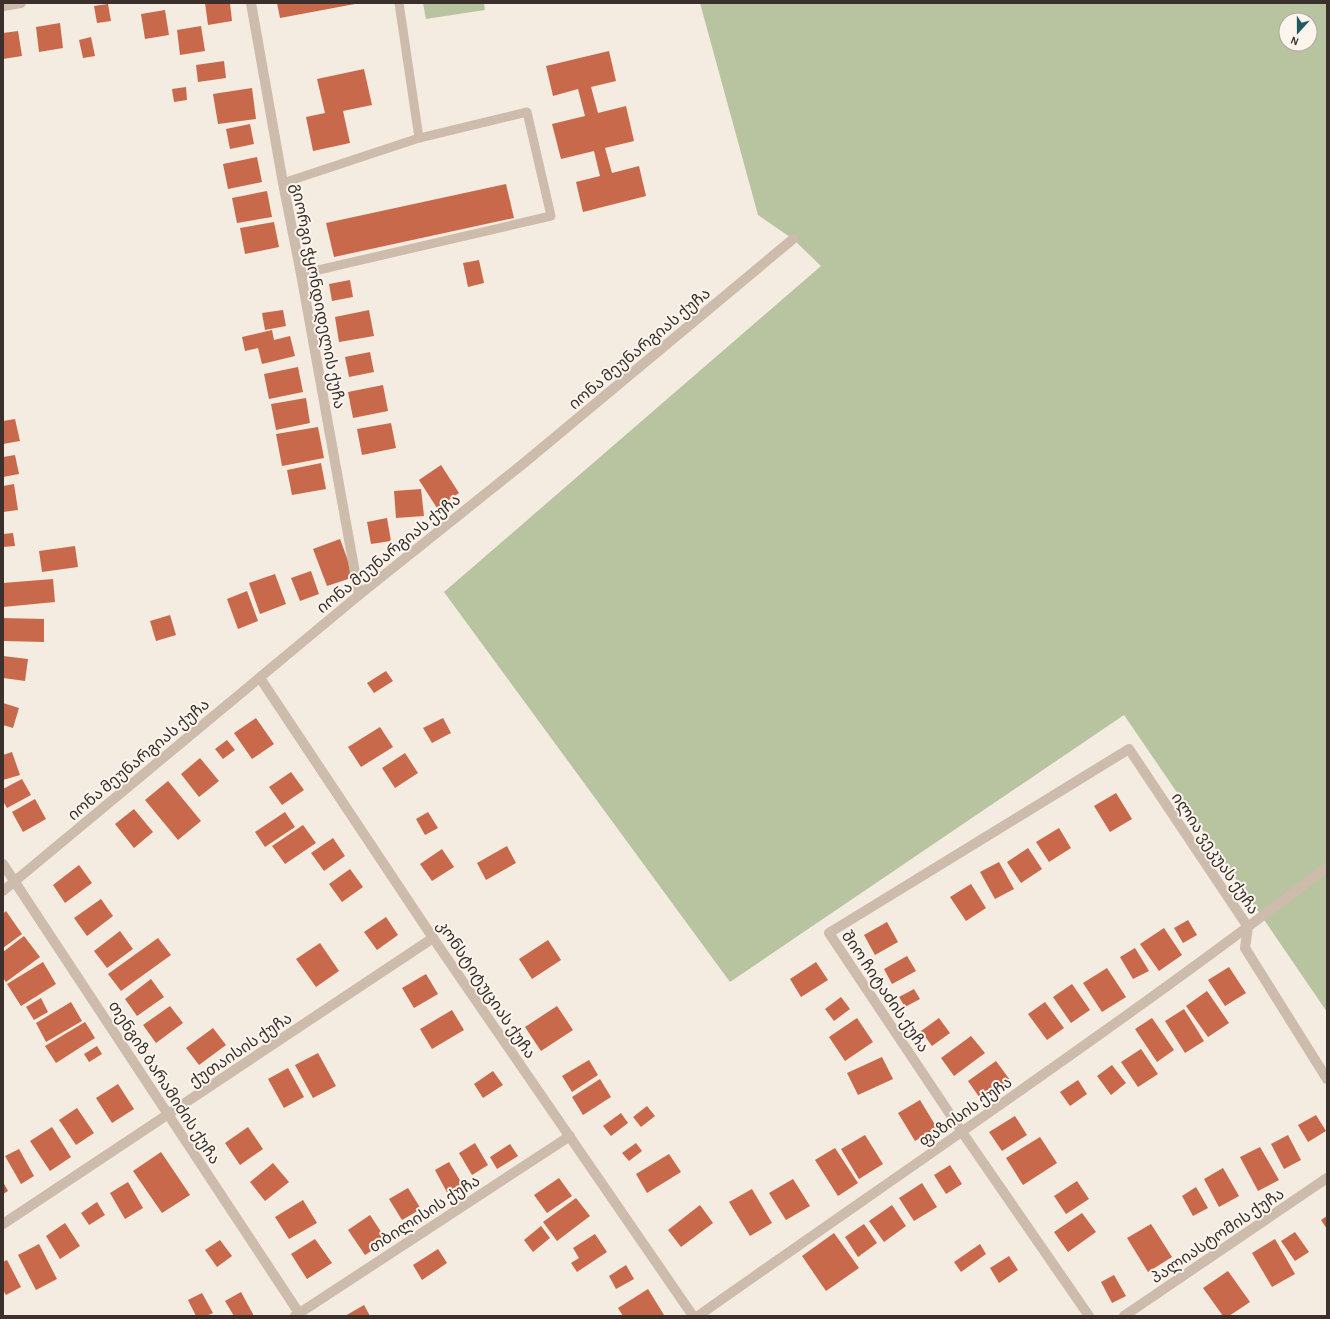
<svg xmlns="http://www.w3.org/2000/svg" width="1330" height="1319" viewBox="0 0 1330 1319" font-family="'Alegreya Sans','Noto Sans Georgian',sans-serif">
  <rect width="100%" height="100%" fill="#f4ebe1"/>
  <g fill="#b8c4a0" fill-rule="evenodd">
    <path d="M423,3H484L485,10L426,19Z"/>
    <path d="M700,3H1327V1012L1124,715L730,982L444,592L821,266L793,239L758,215ZM1286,20H1310V44H1286Z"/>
  </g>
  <g fill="#c8694b">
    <path d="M205,3H230L232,21L208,25Z"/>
    <path d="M277,3H355V4L280,18Z"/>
    <path d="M108,4L111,21L97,23L94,6Z"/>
    <path d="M165,10L169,35L145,39L141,14Z"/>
    <path d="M60,23L63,48L39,52L36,27Z"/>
    <path d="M201,26L205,51L180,55L177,30Z"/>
    <path d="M18,31L22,56L3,59V33Z"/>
    <path d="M91,37L95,56L83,58L79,40Z"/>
    <path d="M609,51L616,81L591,87L598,113L626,106L634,141L605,148L612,173L639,166L646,196L583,212L576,182L600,176L594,151L561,159L552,124L585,116L578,89L553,96L546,66Z"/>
    <path d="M224,61L226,78L198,82L196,65Z"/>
    <path d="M364,69L372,105L343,111L350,143L313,151L306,117L325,113L317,79Z"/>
    <path d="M186,87L187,100L174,102L172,89Z"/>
    <path d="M252,88L256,119L218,124L213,94Z"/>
    <path d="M250,124L254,144L230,149L226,129Z"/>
    <path d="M257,157L262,182L228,189L223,164Z"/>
    <path d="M506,184L514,218L334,257L326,223Z"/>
    <path d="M267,191L272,217L237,223L232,198Z"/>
    <path d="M274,222L279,247L245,254L240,228Z"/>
    <path d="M479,260L484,283L468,287L463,263Z"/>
    <path d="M350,280L353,297L332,301L329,284Z"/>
    <path d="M283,310L286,326L265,330L262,313Z"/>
    <path d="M369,310L374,336L339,342L335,317Z"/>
    <path d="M272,330L274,340L290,336L295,356L262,364L258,348L245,351L242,337Z"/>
    <path d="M370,352L374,372L349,377L345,357Z"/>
    <path d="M298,367L303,392L269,399L264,374Z"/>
    <path d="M383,385L388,411L353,418L348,392Z"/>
    <path d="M306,398L310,423L276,430L271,404Z"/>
    <path d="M15,419L20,441L3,444V421Z"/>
    <path d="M391,423L396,448L362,455L357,429Z"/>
    <path d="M318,427L324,458L282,466L276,434Z"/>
    <path d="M15,455L19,474L3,477V457Z"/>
    <path d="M321,463L326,489L292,495L287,470Z"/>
    <path d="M441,465L459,493L437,508L419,480Z"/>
    <path d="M14,484L18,510L3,512V486Z"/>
    <path d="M421,489L424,516L396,518L394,491Z"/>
    <path d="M387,518L391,541L371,544L367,522Z"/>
    <path d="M13,533L15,546L3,547V534Z"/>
    <path d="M340,539L354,577L327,586L313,549Z"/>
    <path d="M75,546L78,567L42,572L39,551Z"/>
    <path d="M311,571L319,594L300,601L291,578Z"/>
    <path d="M275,574L286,604L260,614L249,583Z"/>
    <path d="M53,579L55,602L3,607V583Z"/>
    <path d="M247,591L258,621L238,629L227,599Z"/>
    <path d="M170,615L176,635L156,641L150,621Z"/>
    <path d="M3,618L44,619V642L3,641Z"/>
    <path d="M3,656L28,659L25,681L3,678Z"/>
    <path d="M386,671L393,681L374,693L367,683Z"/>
    <path d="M3,703L19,708L13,728L3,725Z"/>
    <path d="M256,718L274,744L252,759L234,733Z"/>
    <path d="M443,718L451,733L432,743L423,728Z"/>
    <path d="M380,727L393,747L361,767L348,747Z"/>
    <path d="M227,740L235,750L223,759L215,749Z"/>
    <path d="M12,752L20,775L3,780V755Z"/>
    <path d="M405,753L418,773L395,788L382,768Z"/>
    <path d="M200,758L219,781L199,797L181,774Z"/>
    <path d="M291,772L304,790L282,805L269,787Z"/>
    <path d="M22,779L31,795L7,808L3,801V789Z"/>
    <path d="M168,781L201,821L178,840L145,800Z"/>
    <path d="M1116,793L1132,819L1110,832L1094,806Z"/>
    <path d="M35,799L46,819L23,832L12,812Z"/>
    <path d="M134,809L153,832L134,848L115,824Z"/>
    <path d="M285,812L295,827L265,847L255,832Z"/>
    <path d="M428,812L438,828L425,835L416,819Z"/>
    <path d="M303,825L316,843L285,864L272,846Z"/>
    <path d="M1059,828L1071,848L1049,862L1036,842Z"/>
    <path d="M333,838L345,856L324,871L311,853Z"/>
    <path d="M507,846L516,863L486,880L477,863Z"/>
    <path d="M1028,848L1042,869L1021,883L1007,862Z"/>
    <path d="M442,849L454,867L432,881L420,864Z"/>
    <path d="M999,862L1014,889L995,899L980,872Z"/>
    <path d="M79,865L92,883L65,903L53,885Z"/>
    <path d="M350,869L363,887L342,902L329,884Z"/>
    <path d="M971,884L986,908L966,921L950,897Z"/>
    <path d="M101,899L113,916L87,936L74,918Z"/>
    <path d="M6,911L22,934L3,948V914Z"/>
    <path d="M386,917L398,935L377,950L364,932Z"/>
    <path d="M1188,920L1197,935L1183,943L1174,928Z"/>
    <path d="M887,922L898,942L875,955L864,935Z"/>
    <path d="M1164,928L1182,955L1159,971L1140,944Z"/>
    <path d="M120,931L133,949L107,968L94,951Z"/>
    <path d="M24,936L40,957L6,982L3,978V952Z"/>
    <path d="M158,938L171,955L121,991L108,974Z"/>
    <path d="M548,940L561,960L532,979L519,959Z"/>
    <path d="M320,943L339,971L316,987L296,959Z"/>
    <path d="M1135,948L1149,971L1133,979L1120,957Z"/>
    <path d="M907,956L916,971L892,984L884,969Z"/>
    <path d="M43,962L56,984L21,1006L7,984Z"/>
    <path d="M816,962L828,980L801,997L790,979Z"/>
    <path d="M1229,967L1246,993L1225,1006L1208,980Z"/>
    <path d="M1107,968L1126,997L1102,1012L1083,983Z"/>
    <path d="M426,974L438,994L414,1008L402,988Z"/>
    <path d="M151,979L164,997L137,1016L125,999Z"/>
    <path d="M1072,984L1090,1010L1071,1023L1053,997Z"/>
    <path d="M914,989L920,999L905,1007L899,997Z"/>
    <path d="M1207,991L1229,1023L1208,1037L1186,1006Z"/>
    <path d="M841,997L850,1009L834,1021L825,1009Z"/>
    <path d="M41,998L48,1012L34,1020L26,1007Z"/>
    <path d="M71,1002L82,1021L46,1042L36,1023Z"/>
    <path d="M1045,1002L1064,1028L1047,1040L1028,1014Z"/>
    <path d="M170,1006L183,1023L156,1043L143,1025Z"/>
    <path d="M557,1006L573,1030L541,1051L525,1027Z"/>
    <path d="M1184,1009L1204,1041L1185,1053L1165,1021Z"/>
    <path d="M452,1010L464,1030L432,1049L420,1029Z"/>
    <path d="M857,1018L873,1042L845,1061L829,1037Z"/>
    <path d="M939,1018L950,1033L932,1046L921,1031Z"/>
    <path d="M1152,1018L1174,1050L1157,1062L1135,1029Z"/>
    <path d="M85,1022L95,1038L56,1063L45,1046Z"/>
    <path d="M213,1028L226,1045L199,1065L186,1048Z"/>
    <path d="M971,1036L985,1053L954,1076L941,1058Z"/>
    <path d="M97,1046L102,1054L89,1062L84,1054Z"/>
    <path d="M1141,1049L1158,1074L1138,1087L1121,1062Z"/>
    <path d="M318,1053L336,1086L313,1098L295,1065Z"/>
    <path d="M882,1057L893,1079L858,1095L847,1073Z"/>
    <path d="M589,1060L598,1075L572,1092L562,1076Z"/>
    <path d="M996,1061L1010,1080L982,1101L968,1081Z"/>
    <path d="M1112,1065L1126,1083L1111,1095L1097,1076Z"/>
    <path d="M288,1068L304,1097L284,1108L268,1079Z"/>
    <path d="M493,1071L503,1085L483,1098L474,1084Z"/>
    <path d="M600,1079L611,1097L583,1115L572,1097Z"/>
    <path d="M1078,1080L1087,1094L1070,1106L1060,1092Z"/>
    <path d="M118,1084L134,1109L112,1123L96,1098Z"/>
    <path d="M920,1100L937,1128L915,1141L898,1113Z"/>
    <path d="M647,1106L655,1116L641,1127L633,1117Z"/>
    <path d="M77,1108L94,1133L76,1145L59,1120Z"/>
    <path d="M621,1113L628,1123L611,1136L603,1126Z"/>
    <path d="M1316,1115L1326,1131L1308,1142L1298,1125Z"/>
    <path d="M1015,1116L1027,1135L1002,1151L989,1132Z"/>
    <path d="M52,1127L71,1157L50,1171L30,1141Z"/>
    <path d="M248,1127L263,1149L240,1165L225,1143Z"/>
    <path d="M865,1135L883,1164L859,1179L841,1149Z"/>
    <path d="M1288,1135L1301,1160L1284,1169L1271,1144Z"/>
    <path d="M1040,1137L1057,1163L1023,1185L1006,1158Z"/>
    <path d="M475,1143L488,1165L472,1175L459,1153Z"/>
    <path d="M636,1143L642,1151L629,1161L622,1153Z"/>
    <path d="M510,1144L518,1156L497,1169L490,1157Z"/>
    <path d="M1260,1147L1279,1180L1258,1191L1240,1157Z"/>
    <path d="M835,1148L858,1183L838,1196L815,1160Z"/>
    <path d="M19,1149L34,1176L21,1184L5,1156Z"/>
    <path d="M161,1152L190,1195L162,1213L133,1171Z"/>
    <path d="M669,1154L681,1172L647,1193L636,1174Z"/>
    <path d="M449,1162L464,1187L449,1196L435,1170Z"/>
    <path d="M273,1163L289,1182L265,1201L250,1182Z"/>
    <path d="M950,1165L962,1184L946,1194L934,1175Z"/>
    <path d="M1223,1168L1239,1196L1219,1207L1204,1179Z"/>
    <path d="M559,1178L572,1196L547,1213L534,1195Z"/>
    <path d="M793,1179L810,1206L786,1220L769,1193Z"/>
    <path d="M1077,1181L1089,1199L1066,1214L1054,1196Z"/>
    <path d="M3,1182L8,1191L3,1194Z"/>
    <path d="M128,1182L143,1208L125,1219L110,1193Z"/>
    <path d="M922,1183L937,1207L914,1221L899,1198Z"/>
    <path d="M1196,1187L1208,1208L1193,1216L1182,1196Z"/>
    <path d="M408,1188L421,1209L402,1220L389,1199Z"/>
    <path d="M752,1189L772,1223L750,1236L729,1202Z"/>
    <path d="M576,1198L590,1216L557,1241L543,1222Z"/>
    <path d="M303,1200L317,1223L289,1239L275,1217Z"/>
    <path d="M97,1202L105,1215L89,1225L81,1213Z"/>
    <path d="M700,1205L713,1223L681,1247L668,1230Z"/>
    <path d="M892,1205L906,1226L884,1242L869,1221Z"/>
    <path d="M1082,1213L1096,1232L1068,1252L1054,1232Z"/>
    <path d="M370,1215L387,1241L365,1255L348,1230Z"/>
    <path d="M1327,1216V1229L1321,1220Z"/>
    <path d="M65,1223L80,1246L60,1259L46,1236Z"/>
    <path d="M864,1224L877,1243L858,1257L845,1237Z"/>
    <path d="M1151,1224L1172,1257L1148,1272L1127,1238Z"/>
    <path d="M541,1226L550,1238L533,1252L524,1240Z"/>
    <path d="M1295,1232L1309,1252L1295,1261L1281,1241Z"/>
    <path d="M834,1233L859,1268L826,1291L802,1256Z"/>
    <path d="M595,1234L607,1252L577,1272L571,1263L579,1258L573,1248Z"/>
    <path d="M315,1239L332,1263L307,1279L291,1254Z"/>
    <path d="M1275,1239L1295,1274L1272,1287L1252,1253Z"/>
    <path d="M220,1240L232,1256L217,1267L205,1250Z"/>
    <path d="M39,1244L57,1279L36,1290L18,1255Z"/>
    <path d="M980,1244L986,1254L961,1272L954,1262Z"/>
    <path d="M438,1249L447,1263L422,1280L413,1265Z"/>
    <path d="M1009,1256L1018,1270L999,1283L990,1268Z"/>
    <path d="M7,1260L21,1287L6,1295L3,1290V1262Z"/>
    <path d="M626,1265L634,1279L616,1289L609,1276Z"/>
    <path d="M1228,1271L1250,1302L1229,1316H1223L1203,1288Z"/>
    <path d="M1114,1275L1126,1296L1112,1303L1101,1282Z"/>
    <path d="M648,1289L664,1315L662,1316H623L618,1308Z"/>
    <path d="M241,1292L254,1316H234L225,1301Z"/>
    <path d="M202,1293L213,1313L206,1316H196L188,1300Z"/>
    <path d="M364,1305L370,1316H345Z"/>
  </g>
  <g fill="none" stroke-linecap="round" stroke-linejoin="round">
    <g stroke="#cdbbac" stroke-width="9">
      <path d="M399,3L419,138"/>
      <path d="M283,183L419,138L527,112L551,216L301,274"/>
    </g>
    <g stroke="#cdbbac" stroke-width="10">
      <path d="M251,3L283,183L301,274L359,595"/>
      <path d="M3,6L21,3"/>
      <path d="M260,678L433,938L693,1316"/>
      <path d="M3,864L301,1316"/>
      <path d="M3,891L359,595L524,463L793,239"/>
      <path d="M3,1224L433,938"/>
      <path d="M295,1316L570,1136"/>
      <path d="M698,1316C908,1168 1122,1024 1327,867"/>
      <path d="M1089,1316L962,1132L829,933L1129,749L1248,927L1245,948L1327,1079"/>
      <path d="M1124,1316L1327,1178"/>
    </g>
  </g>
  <g text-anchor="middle" stroke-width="4" stroke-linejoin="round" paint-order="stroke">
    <g font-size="16" fill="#3b302b" stroke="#fbf5ee">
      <text transform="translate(319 296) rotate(79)" y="6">გიორგი ჭყონდიდელის ქუჩა</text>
      <text transform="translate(639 348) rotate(-40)" y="6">იონა მეუნარგიას ქუჩა</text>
      <text transform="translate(388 553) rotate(-39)" y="6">იონა მეუნარგიას ქუჩა</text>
      <text transform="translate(138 759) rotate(-40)" y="6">იონა მეუნარგიას ქუჩა</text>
      <text transform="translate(1216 853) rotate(56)" y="6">ილია ვეკუას ქუჩა</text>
      <text transform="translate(487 989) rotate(56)" y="6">კონსტიტუციას ქუჩა</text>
      <text transform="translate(886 991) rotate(56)" y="6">შიო ჩიტაძის ქუჩა</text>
      <text transform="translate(240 1049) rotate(-34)" y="6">ქუთაისის ქუჩა</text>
      <text transform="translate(165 1082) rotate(57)" y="6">თენგიზ ბარამიძის ქუჩა</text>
      <text transform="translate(965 1111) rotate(-35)" y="6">ფაზისის ქუჩა</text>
      <text transform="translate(424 1213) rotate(-33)" y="6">თბილისის ქუჩა</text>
      <text transform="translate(1217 1235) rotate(-34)" y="6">პალიასტომის ქუჩა</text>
    </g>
  </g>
  <rect width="1330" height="1319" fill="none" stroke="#3b302b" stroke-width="8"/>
  <g transform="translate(1298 32) rotate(201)"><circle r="19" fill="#fbf5ee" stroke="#aea6a0"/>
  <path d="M0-3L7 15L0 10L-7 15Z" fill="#1f5a5e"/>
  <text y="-6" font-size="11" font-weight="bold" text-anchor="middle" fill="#3b302b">N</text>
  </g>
</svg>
